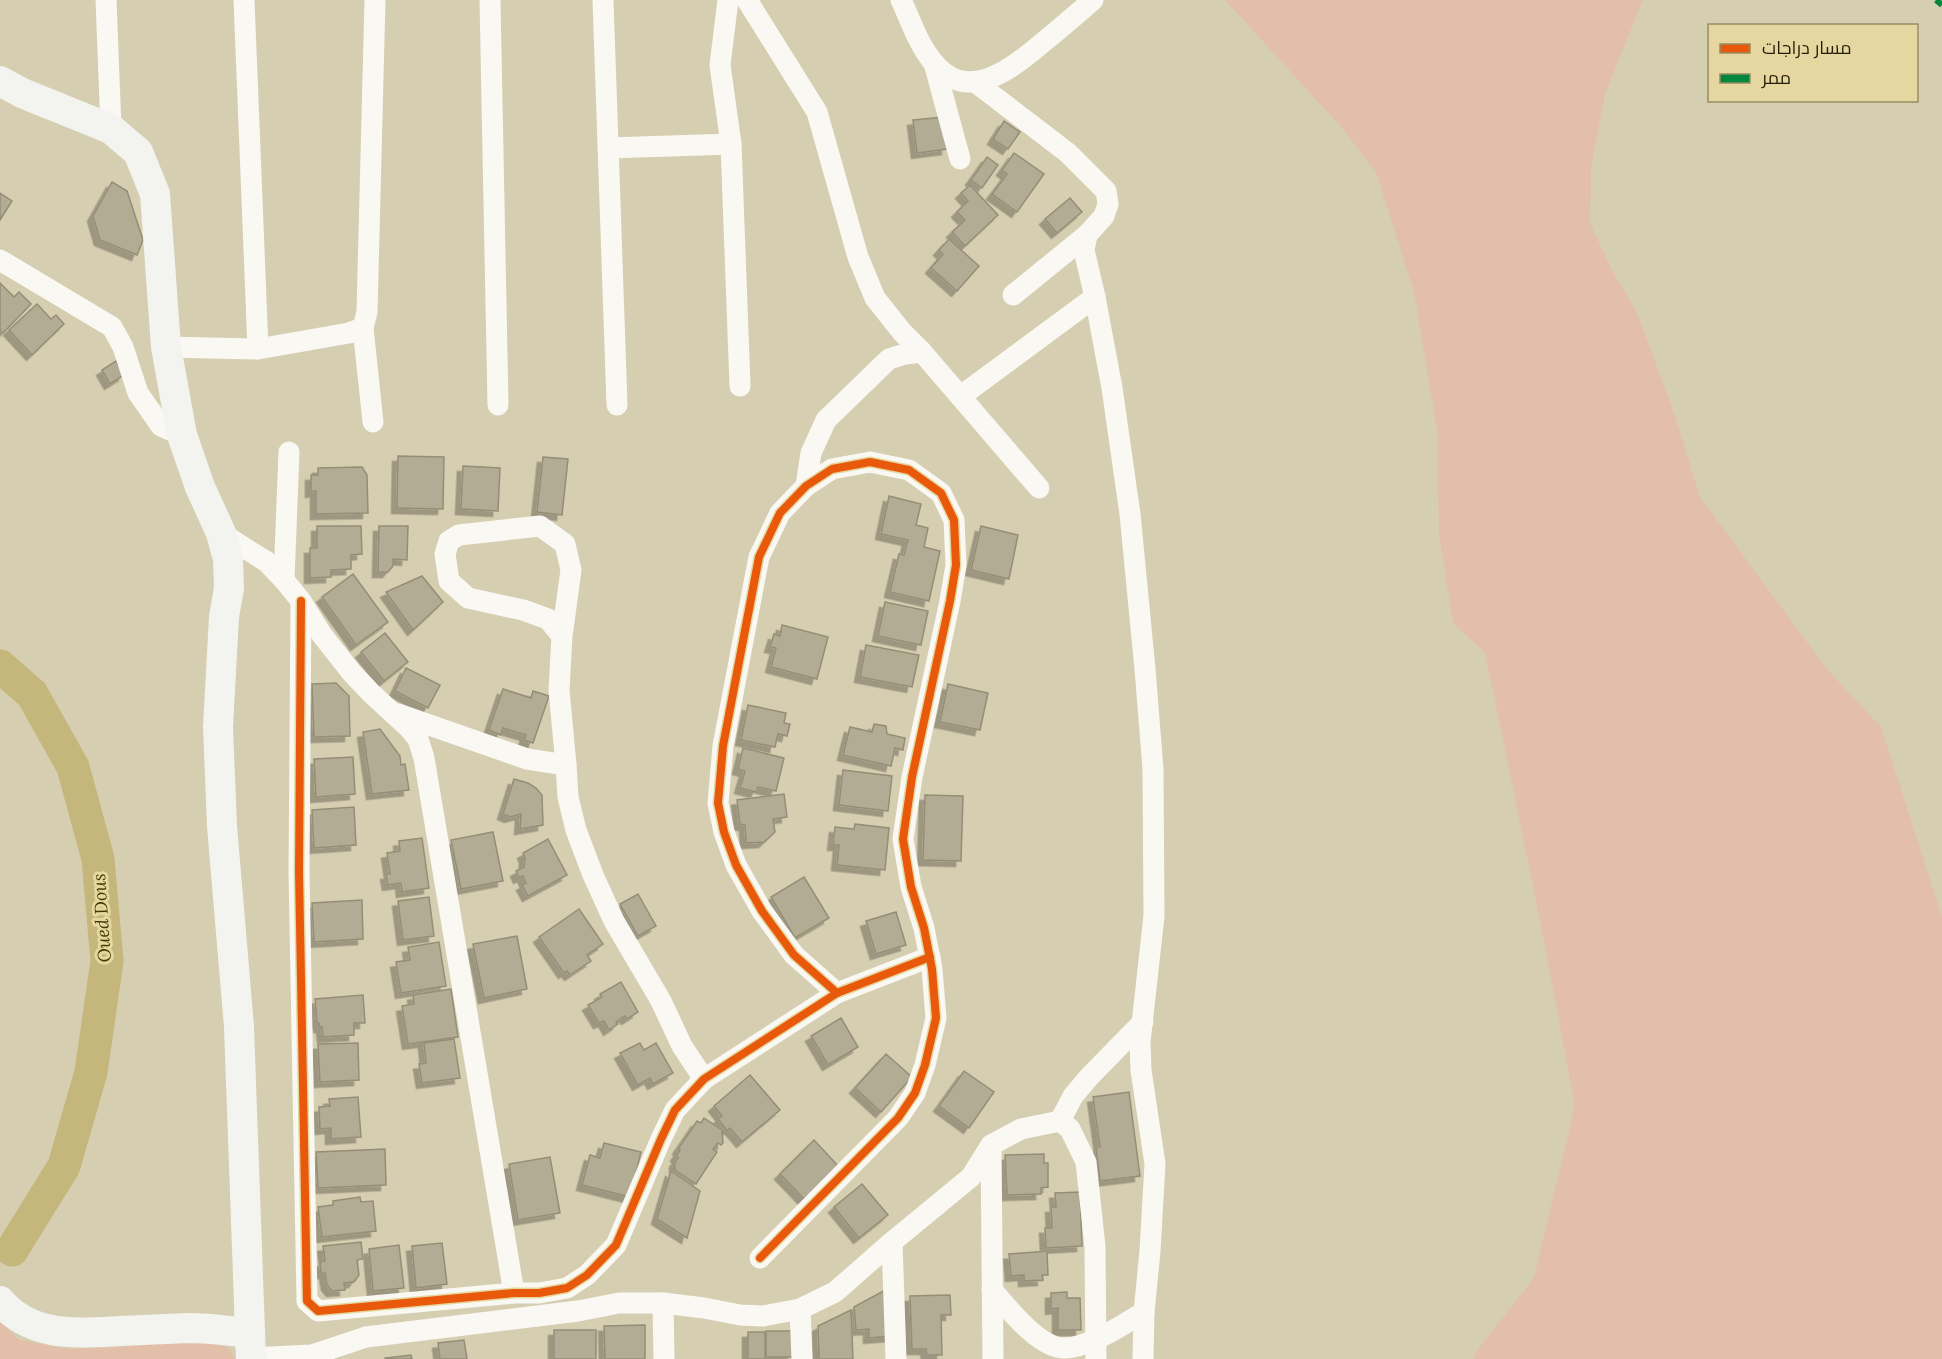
<svg xmlns="http://www.w3.org/2000/svg" width="1942" height="1359" viewBox="0 0 1942 1359" font-family="Lora,Cairo,serif">
  <defs>
    <filter id="shadow"><feDropShadow dx="-5.5" dy="5.5" stdDeviation="0" flood-color="#0004"/></filter>
  </defs>
  <rect width="100%" height="100%" fill="#d6ceb0"/>
  <g fill="#e3bfa9">
    <path d="M1225,0H1643L1605,94L1591,169L1590,223L1612,270L1638,315L1675,416L1700,497L1826,668L1881,727L1942,917V1359H1473L1478,1349L1534,1278L1575,1105L1536,900L1485,653L1453,623L1439,534L1437,430L1414,292L1376,172L1342,128Z"/>
    <path d="M0,1321L19,1340L67,1349L120,1347L183,1340L218,1343L229,1349L235,1359H0Z"/>
  </g>
  <g fill="none" stroke-linecap="round" stroke-linejoin="round">
    <path stroke="#c5b67c" stroke-width="33" d="M0,666L32,694L73,767L98,859L107,961L91,1072L64,1166L12,1250"/>
  </g>
  <g fill="#b2ac94" stroke="#958e77" stroke-width="1.5" filter="url(#shadow)">
    <path d="M944,117L947,149L917,153L913,120Z"/>
    <path d="M1004,121L1020,132L1008,149L993,139Z"/>
    <path d="M1014,153L1044,174L1017,212L992,194L1007,174L1002,170Z"/>
    <path d="M987,157L998,165L982,188L971,180Z"/>
    <path d="M112,182L127,191L143,240L137,255L100,240L93,216Z"/>
    <path d="M970,185L998,215L965,246L952,232L965,220L957,212L968,201L961,193Z"/>
    <path d="M0,193L12,201L0,220Z"/>
    <path d="M1070,198L1082,212L1057,233L1045,219Z"/>
    <path d="M949,239L979,266L957,291L931,268L943,254L939,250Z"/>
    <path d="M0,283L14,297L19,292L31,304L3,333L0,330Z"/>
    <path d="M37,304L51,319L56,315L64,324L32,355L9,330Z"/>
    <path d="M116,361L124,375L110,384L102,370Z"/>
    <path d="M398,456L444,457L443,509L397,508Z"/>
    <path d="M543,457L568,459L562,515L537,512Z"/>
    <path d="M463,466L500,468L498,511L461,509Z"/>
    <path d="M362,467L367,475L368,513L316,514V491L311,492V475H318V468Z"/>
    <path d="M889,496L921,504L916,525L928,528L924,547L940,551L929,601L890,592L899,554L904,555L908,540L881,534Z"/>
    <path d="M317,526H361L362,554L351,555V569L331,570V577L310,578V548H317Z"/>
    <path d="M379,526H408L407,560L393,559V566L388,572H378Z"/>
    <path d="M981,526L1018,535L1009,579L971,570Z"/>
    <path d="M353,574L388,622L356,645L322,597Z"/>
    <path d="M422,576L443,602L413,630L386,592Z"/>
    <path d="M885,602L928,611L921,645L878,636Z"/>
    <path d="M782,625L828,637L817,679L771,667L776,648L770,647L774,634L780,636Z"/>
    <path d="M385,633L408,662L384,681L361,652Z"/>
    <path d="M866,645L919,655L912,687L860,677Z"/>
    <path d="M406,668L440,685L428,708L395,691Z"/>
    <path d="M336,683L349,696L350,736L314,737L312,684Z"/>
    <path d="M948,684L988,693L980,730L940,722Z"/>
    <path d="M503,689L531,698L533,691L549,696L533,743L524,740L526,735L503,728L501,735L489,730Z"/>
    <path d="M748,705L786,713L784,723L790,724L787,736L778,734L775,747L741,740Z"/>
    <path d="M874,724L886,726L887,734L905,738L903,750L895,748L891,766L843,755L850,727L872,732Z"/>
    <path d="M380,729L400,756L401,765L405,764L409,790L372,794L363,732Z"/>
    <path d="M743,748L784,758L776,791L758,787L756,792L740,788L745,771L738,769Z"/>
    <path d="M353,757L355,794L316,797L314,759Z"/>
    <path d="M843,770L892,776L888,811L839,805Z"/>
    <path d="M514,779L528,783L536,788L542,795L543,825L520,829L521,814L510,817L503,814Z"/>
    <path d="M784,794L787,817L773,819L775,832L764,842L746,843L745,825L740,824L737,800Z"/>
    <path d="M925,795L963,796L961,861L923,860Z"/>
    <path d="M354,807L356,845L314,848L312,810Z"/>
    <path d="M855,824L889,828L885,870L837,865L839,845H833L835,827L854,829Z"/>
    <path d="M493,832L503,881L461,889L451,840Z"/>
    <path d="M422,838L429,888L402,892L401,883L388,885L386,874H390L387,853L400,851L399,841Z"/>
    <path d="M548,839L567,875L528,896L522,885L526,883L523,876L519,878L516,871L524,867L525,858L523,853Z"/>
    <path d="M804,877L829,918L795,938L771,897Z"/>
    <path d="M638,894L656,926L638,936L620,904Z"/>
    <path d="M429,897L434,936L403,940L398,901Z"/>
    <path d="M362,900L363,939L314,942L312,903Z"/>
    <path d="M579,909L603,944L587,955L591,961L570,975L567,971L564,973L539,937Z"/>
    <path d="M896,912L906,945L876,954L866,921Z"/>
    <path d="M517,936L527,989L484,998L473,944Z"/>
    <path d="M439,942L446,986L401,993L396,962L410,960L408,947Z"/>
    <path d="M621,982L638,1012L627,1019L625,1016L616,1022L618,1024L609,1030L604,1021L599,1023L588,1005L602,997L600,994Z"/>
    <path d="M451,989L458,1037L408,1044L402,1006L414,1004L413,995Z"/>
    <path d="M363,995L365,1023H354V1035L323,1037L322,1027H319V1023H317L315,999Z"/>
    <path d="M841,1018L858,1047L828,1065L811,1036Z"/>
    <path d="M454,1039L460,1078L422,1083L419,1064L426,1063L424,1043Z"/>
    <path d="M358,1043L359,1080L320,1082L318,1044Z"/>
    <path d="M640,1043L644,1050L656,1043L673,1073L653,1084L650,1078L638,1085L620,1053Z"/>
    <path d="M886,1054L912,1077L881,1112L855,1088Z"/>
    <path d="M964,1071L994,1092L969,1128L939,1106Z"/>
    <path d="M750,1075L780,1110L742,1142L730,1128L727,1131L718,1119L722,1116L714,1106Z"/>
    <path d="M1129,1092L1140,1176L1100,1181L1096,1148L1100,1147L1093,1097Z"/>
    <path d="M358,1097L361,1137L331,1139V1128L320,1129L319,1107L330,1106L329,1099Z"/>
    <path d="M704,1118L722,1130L723,1143L721,1145L718,1143L713,1149L717,1152L696,1184L675,1170V1162L678,1158L676,1156L680,1150L678,1149L697,1121L701,1123Z"/>
    <path d="M814,1140L839,1167L805,1200L780,1174Z"/>
    <path d="M604,1143L641,1152L630,1197L582,1185L590,1155L600,1158Z"/>
    <path d="M385,1149L386,1185L318,1188L316,1152Z"/>
    <path d="M1044,1154V1163H1048V1187L1041,1188V1194L1007,1195L1005,1155Z"/>
    <path d="M550,1157L560,1213L518,1220L509,1164Z"/>
    <path d="M671,1171L700,1191L687,1238L657,1219Z"/>
    <path d="M862,1184L888,1215L859,1238L834,1207Z"/>
    <path d="M1080,1192L1082,1246L1046,1248L1045,1228H1052L1051,1207H1056L1055,1193Z"/>
    <path d="M360,1197L361,1202L373,1201L376,1231L322,1237L318,1207L333,1205V1201Z"/>
    <path d="M361,1242L363,1259L357,1260L359,1275L354,1282L344,1283L345,1290L332,1291L327,1285L325,1273H321L320,1262L325,1261L323,1246Z"/>
    <path d="M442,1243L447,1284L416,1288L412,1246Z"/>
    <path d="M399,1245L404,1288L373,1291L369,1249Z"/>
    <path d="M1047,1251L1048,1275H1042L1043,1280L1024,1281V1275L1011,1276L1009,1254Z"/>
    <path d="M889,1288L892,1336L869,1338V1329L856,1330L854,1307Z"/>
    <path d="M1067,1292V1298H1080L1081,1330H1058V1308L1051,1309V1293Z"/>
    <path d="M950,1295L951,1315H941L942,1355H927L926,1349H912L910,1296Z"/>
    <path d="M851,1310L853,1359H819L818,1326Z"/>
    <path d="M645,1325V1359H605L604,1326Z"/>
    <rect x="554" y="1330" width="42" height="29"/>
    <path d="M766,1331H792L793,1357H766Z"/>
    <rect x="748" y="1332" width="17" height="27"/>
    <path d="M464,1340L467,1359H440L438,1343Z"/>
    <path d="M411,1355L412,1359H386L385,1358Z"/>
  </g>
  <g fill="none" stroke-linecap="round" stroke-linejoin="round">
    <g stroke="#f9f8f3" stroke-width="21">
      <path d="M106,0L111,129"/>
      <path d="M244,0L258,349"/>
      <path d="M490,0L498,405"/>
      <path d="M603,0L617,405"/>
      <path d="M728,0L720,65L731,144L740,386"/>
      <path d="M747,0L817,112L858,257L875,298L902,332L922,352L1039,488"/>
      <path d="M901,0C911,21 918,44 933,62C969,107 1016,65 1047,39C1063,26 1078,13 1093,0"/>
      <path d="M934,63L960,159"/>
      <path d="M975,82L1068,153L1106,191L1108,204L1104,216L1087,235L1084,250L1095,297L1112,388L1130,514L1145,669L1153,769L1154,916L1140,1042L1141,1070L1155,1164L1150,1251L1144,1312L1143,1359"/>
      <path d="M608,148L731,144"/>
      <path d="M0,260L112,327L123,347L138,393L161,426L182,435"/>
      <path d="M1013,295L1087,235"/>
      <path d="M363,328L373,422"/>
      <path d="M166,347L258,349L349,333L363,328L367,312L375,0"/>
      <path d="M961,396L1095,297"/>
      <path d="M806,486L811,453L826,420L889,359L905,354L922,352"/>
      <path d="M221,533L267,562L284,580L301,601L322,635L352,673L371,693L409,728L418,739L424,758L514,1293"/>
      <path d="M284,580L289,452"/>
      <path d="M301,601L299,872L307,1301L318,1311L514,1293H539L567,1288L587,1275L616,1245L661,1139L675,1110L704,1079L837,993L930,957"/>
      <path d="M562,636L548,619L523,610L468,598L449,581L445,554L449,541L459,535L540,526L565,544L571,570L562,636L559,690L566,765"/>
      <path d="M398,714L527,759L566,765L568,797L576,830L593,875L614,921L661,1001L682,1046L704,1079"/>
      <path d="M1060,1121L1073,1096L1090,1076L1143,1022"/>
      <path d="M991,1145L993,1359"/>
      <path d="M892,1242L896,1359"/>
      <path d="M760,1258L898,1118L915,1093L925,1065L936,1018L932,969L924,928L911,887L903,839L912,777L950,601L956,565L954,520L941,493L909,470L870,462L832,469L806,486L780,513L759,557L723,746L718,803L724,832L736,865L762,911L794,955L837,993"/>
      <path d="M992,1290C1007,1307 1038,1347 1063,1348C1087,1349 1124,1324 1144,1312"/>
      <path d="M663,1303L664,1359"/>
      <path d="M800,1309L802,1359"/>
      <path d="M251,1358L312,1355L366,1337L578,1311L619,1303H663L704,1308L740,1315L763,1316L800,1309L835,1292L892,1242L971,1177L991,1145L1021,1129L1060,1121L1070,1129L1086,1162L1095,1247L1096,1359"/>
    </g>
    <g stroke="#f3f3f0" stroke-width="30">
      <path d="M0,81L22,93L111,129L138,152L155,194L166,347L182,435L200,487L221,533L228,559L229,588L224,617L218,727L222,826L239,1027L251,1359"/>
      <path d="M0,1301C32,1338 76,1333 120,1331C143,1330 166,1329 189,1328C209,1328 229,1331 249,1333"/>
    </g>
    <path stroke="#00873e" stroke-width="6" stroke-dasharray="12 6" stroke-linecap="butt" d="M1936,0L1942,5"/>
    <g stroke="#e6d7a0" stroke-width="11">
      <g id="cycleway">
        <path d="M301,601L299,872L307,1301L318,1311L514,1293H539L567,1288L587,1275L616,1245L661,1139L675,1110L704,1079L837,993L930,957"/>
        <path d="M760,1258L898,1118L915,1093L925,1065L936,1018L932,969L924,928L911,887L903,839L912,777L950,601L956,565L954,520L941,493L909,470L870,462L832,469L806,486L780,513L759,557L723,746L718,803L724,832L736,865L762,911L794,955L837,993"/>
      </g>
    </g>
    <use href="#cycleway" stroke="#e8590c" stroke-width="8"/>
  </g>
  <g text-anchor="middle" stroke-width="6" stroke-linejoin="round" paint-order="stroke">
    <g font-size="18" font-style="italic" fill="#463800" stroke="#e6d7a0">
      <text transform="translate(102 918) rotate(-94)" y="6">Oued Dous</text>
    </g>
  </g>
  <rect x="1708" y="24" width="210" height="78" fill="#e6d7a0" stroke="#988d63" stroke-width="1.5"/>
  <rect x="1720" y="44" width="30" height="9" fill="#e8590c" stroke="#988d63" stroke-width="1.5"/>
  <text x="1762" y="54" font-size="18" fill="#241e08">مسار دراجات</text>
  <rect x="1720" y="74" width="30" height="9" fill="#00873e" stroke="#988d63" stroke-width="1.5"/>
  <text x="1762" y="84" font-size="18" fill="#241e08">ممر</text>
</svg>
